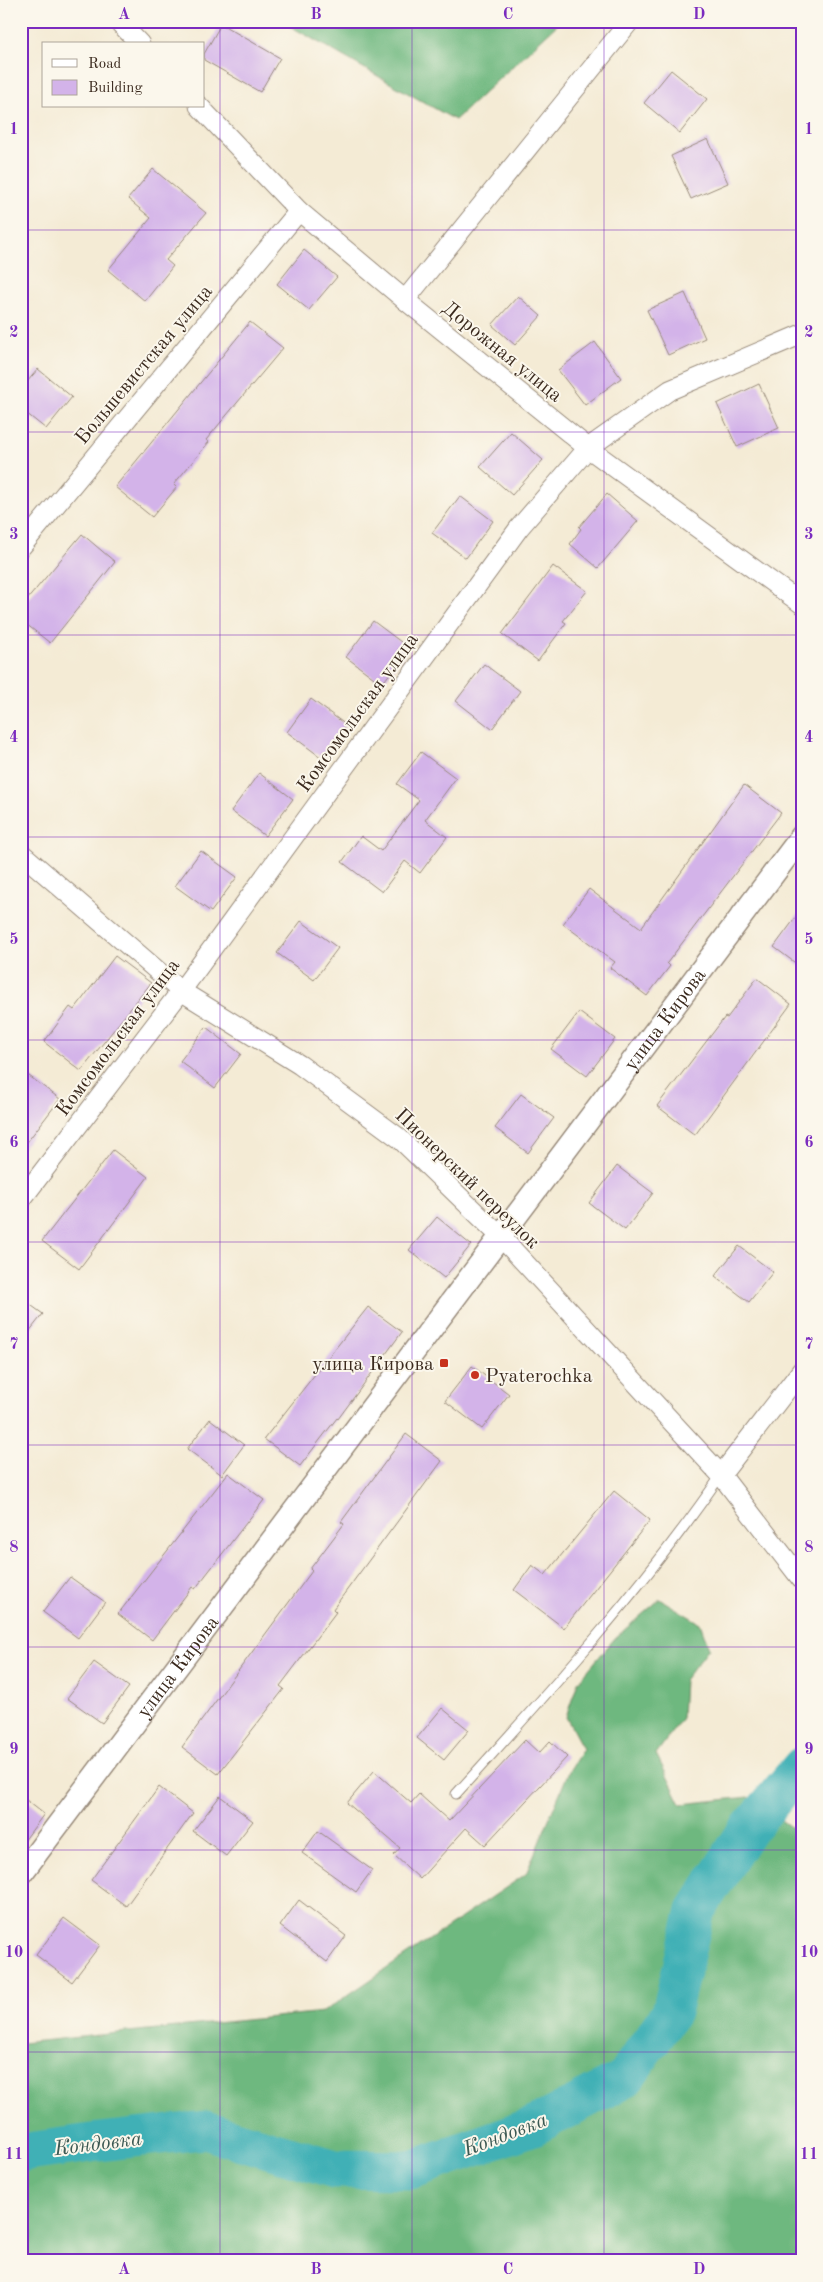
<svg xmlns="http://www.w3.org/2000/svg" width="823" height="2282" viewBox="0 0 823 2282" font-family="'Old Standard TT',serif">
  <rect width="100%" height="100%" fill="#fbf7ec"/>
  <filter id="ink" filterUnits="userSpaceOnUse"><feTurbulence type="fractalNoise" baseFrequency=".02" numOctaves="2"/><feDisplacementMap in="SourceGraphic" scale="10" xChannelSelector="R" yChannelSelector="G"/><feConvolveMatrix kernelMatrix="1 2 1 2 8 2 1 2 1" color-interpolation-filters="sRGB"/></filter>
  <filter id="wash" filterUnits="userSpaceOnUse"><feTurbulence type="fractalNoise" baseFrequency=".0096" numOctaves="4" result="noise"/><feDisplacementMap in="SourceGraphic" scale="20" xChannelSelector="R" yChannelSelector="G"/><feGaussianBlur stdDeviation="1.12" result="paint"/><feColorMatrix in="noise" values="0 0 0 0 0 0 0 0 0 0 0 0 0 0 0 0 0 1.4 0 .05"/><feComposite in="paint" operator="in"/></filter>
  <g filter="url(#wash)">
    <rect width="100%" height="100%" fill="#f4ebd5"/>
    <g fill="#6eb87f" stroke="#54714e">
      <path d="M281,21H561L455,120Z"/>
      <path d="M660,1599L700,1623L709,1648L684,1680L682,1718L656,1754L681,1804L748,1797L802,1835V2261H21V2043L323,2012L526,1874L569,1771L583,1749L566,1717L578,1682L615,1638Z"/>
    </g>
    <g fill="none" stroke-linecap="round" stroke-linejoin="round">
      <path stroke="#3fb0b6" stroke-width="39" d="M21,2153L91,2143L205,2130L335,2169L411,2170L534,2126L624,2079L671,2012L696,1910L746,1832L802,1766"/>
    </g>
    <g id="blocks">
      <g fill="#d3b3e9">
        <path d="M221,24L280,58L260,92L204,60V54Z"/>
        <path d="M671,70L707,99L680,133L644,103Z"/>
        <path d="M708,139L728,183L691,199L671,156Z"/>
        <path d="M153,169L206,213L166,260L173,266L145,301L108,270L151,218L128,199Z"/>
        <path d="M304,250L337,277L309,310L277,284Z"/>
        <path d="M685,293L705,338L668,355L647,310Z"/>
        <path d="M518,296L541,316L515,345L492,325Z"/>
        <path d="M250,322L283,348L206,440L209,442L174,484L177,487L152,517L115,487Z"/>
        <path d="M595,342L621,378L585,405L558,370Z"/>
        <path d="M38,369L72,397L46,429L21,409V389Z"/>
        <path d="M759,384L779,428L737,447L717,404Z"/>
        <path d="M511,432L543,460L512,495L480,467Z"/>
        <path d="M607,494L638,521L598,568L570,544L581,529L579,527Z"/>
        <path d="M460,496L493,521L466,558L432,533Z"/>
        <path d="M82,534L115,562L50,643L21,620V607Z"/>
        <path d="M553,566L587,591L563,621L566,623L538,661L502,634Z"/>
        <path d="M373,621L409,648L382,684L346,657Z"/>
        <path d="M484,664L520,691L492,729L456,701Z"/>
        <path d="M311,699L346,725L322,758L287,732Z"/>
        <path d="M421,752L456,778L425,820L447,837L420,873L405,861L382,892L342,862L361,836L381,851L419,800L397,784Z"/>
        <path d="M259,773L293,799L265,836L231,811Z"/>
        <path d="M744,785L781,813L667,963L670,966L647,996L610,968L615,962L563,924L589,889L641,928Z"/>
        <path d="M201,851L237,877L211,912L175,886Z"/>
        <path d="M802,909V968L774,947Z"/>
        <path d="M301,921L338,948L314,980L277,953Z"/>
        <path d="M115,956L151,983L81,1071L44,1042L70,1007L74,1010Z"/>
        <path d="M757,978L791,1004L695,1135L657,1106L725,1017L727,1018Z"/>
        <path d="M579,1012L615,1039L587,1076L551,1049Z"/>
        <path d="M206,1027L241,1054L215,1088L180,1061Z"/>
        <path d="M21,1070L60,1099L21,1150Z"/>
        <path d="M521,1094L554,1118L528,1153L495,1128Z"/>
        <path d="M113,1150L148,1177L79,1269L42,1241Z"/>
        <path d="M617,1166L653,1193L625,1230L589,1203Z"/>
        <path d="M437,1217L471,1245L444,1278L409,1250Z"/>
        <path d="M739,1246L773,1272L749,1302L715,1276Z"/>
        <path d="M21,1298L43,1314L21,1342Z"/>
        <path d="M368,1307L402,1332L338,1419L337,1418L300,1466L264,1439Z"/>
        <path d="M472,1366L509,1394L482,1429L445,1401Z"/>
        <path d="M210,1419L244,1445L222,1475L187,1449Z"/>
        <path d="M406,1434L442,1461L333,1609L336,1612L280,1686L284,1689L218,1774L182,1747L312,1571L310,1569L344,1524L341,1522Z"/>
        <path d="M228,1473L264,1500L195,1589L192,1587L152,1640L118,1614Z"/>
        <path d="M614,1491L650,1520L564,1628L514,1590L532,1565L545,1575Z"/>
        <path d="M70,1577L105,1602L78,1638L43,1612Z"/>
        <path d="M94,1662L129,1687L102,1723L67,1698Z"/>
        <path d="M442,1708L469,1730L444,1760L417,1738Z"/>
        <path d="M525,1740L539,1753L550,1741L567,1757L485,1845L466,1828L420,1879L394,1855L400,1848L347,1803L374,1771L411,1803L419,1794L449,1821Z"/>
        <path d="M159,1787L193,1813L126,1906L91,1880Z"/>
        <path d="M21,1796L44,1814L21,1845Z"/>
        <path d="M220,1796L253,1821L226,1856L193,1831Z"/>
        <path d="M318,1831L372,1870L356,1892L302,1853Z"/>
        <path d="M299,1900L346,1936L327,1962L280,1926Z"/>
        <path d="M64,1918L100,1945L72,1982L36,1955Z"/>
      </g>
    </g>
  </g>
  <g filter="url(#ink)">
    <use href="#blocks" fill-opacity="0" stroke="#988a7a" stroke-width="1"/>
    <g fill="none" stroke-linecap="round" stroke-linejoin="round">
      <g stroke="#988a7a" stroke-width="11">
        <path id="service" d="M456,1794C549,1692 643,1589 721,1475"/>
      </g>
      <g stroke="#988a7a" stroke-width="21">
        <g id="minor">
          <path d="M118,21L140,44"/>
          <path d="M199,106L299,211L405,300L588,448L802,604"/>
          <path d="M405,300L630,21"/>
          <path d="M21,547L299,211"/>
          <path d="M21,853L181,991L300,1065L399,1138L500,1236L721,1475L802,1580"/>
          <path d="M21,1200L181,991L519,528L588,448L670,390L802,334"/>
          <path d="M721,1475L802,1370"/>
        </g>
      </g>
      <g stroke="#988a7a" stroke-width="25">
        <g id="tertiary">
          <path id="s1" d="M21,1874L802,836"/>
        </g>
      </g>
      <use href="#service" stroke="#fff" stroke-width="9"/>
      <use href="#minor" stroke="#fff" stroke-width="19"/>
      <use href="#tertiary" stroke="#fff" stroke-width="22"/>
    </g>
  </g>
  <path fill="none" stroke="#7b2cbf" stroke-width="1" stroke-opacity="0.55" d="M220,21V2261M412,21V2261M604,21V2261M21,230H802M21,432H802M21,635H802M21,837H802M21,1040H802M21,1242H802M21,1445H802M21,1647H802M21,1850H802M21,2052H802"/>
  <g fill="#c8321e" stroke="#fbf7ec" stroke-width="2">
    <rect x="439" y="1358" width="10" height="10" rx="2.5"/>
    <circle cx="475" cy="1375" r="5"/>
  </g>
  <g text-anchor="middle" stroke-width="4" stroke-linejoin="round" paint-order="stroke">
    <g font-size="20" fill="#3b2a1e" stroke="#fbf7ec">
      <text transform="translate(503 351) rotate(39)" y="7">Дорожная улица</text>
      <text transform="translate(143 364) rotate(-50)" y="7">Большевистская улица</text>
      <text transform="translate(357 712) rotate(-54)" y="7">Комсомольская улица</text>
      <text dy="7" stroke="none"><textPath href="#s1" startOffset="1070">улица Кирова</textPath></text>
      <text transform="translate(117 1037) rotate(-53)" y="7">Комсомольская улица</text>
      <text transform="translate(468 1178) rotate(44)" y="7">Пионерский переулок</text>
      <text dy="7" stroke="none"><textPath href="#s1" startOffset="260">улица Кирова</textPath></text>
    </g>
    <g font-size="20" fill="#3b2a1e" stroke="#fbf7ec" text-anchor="end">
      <text x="434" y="1370">улица Кирова</text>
      <text x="485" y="1382" text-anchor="start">Pyaterochka</text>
    </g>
    <g font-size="21" font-style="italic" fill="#3c5953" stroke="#fbf7ec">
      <text transform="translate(505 2134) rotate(-21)" y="7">Кондовка</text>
      <text transform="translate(98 2143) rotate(-7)" y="7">Кондовка</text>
    </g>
  </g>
  <rect width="823" height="2282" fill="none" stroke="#fbf7ec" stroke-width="55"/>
  <rect x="42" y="42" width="162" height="65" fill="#fbf7ec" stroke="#aea59a"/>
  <rect x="52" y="59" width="25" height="8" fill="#ffffff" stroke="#aea59a"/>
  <text x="88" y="68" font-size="15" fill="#3b2a1e">Road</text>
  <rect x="52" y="80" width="25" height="15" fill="#d3b3e9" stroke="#aea59a"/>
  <text x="88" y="92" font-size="15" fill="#3b2a1e">Building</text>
  <rect x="28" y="28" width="768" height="2226" fill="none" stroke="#7b2cbf" stroke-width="2"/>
  <g font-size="16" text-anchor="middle" font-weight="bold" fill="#7b2cbf">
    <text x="124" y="19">A</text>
    <text x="316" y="19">B</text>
    <text x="508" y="19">C</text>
    <text x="699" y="19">D</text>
    <text x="14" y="134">1</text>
    <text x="809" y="134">1</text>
    <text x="14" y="337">2</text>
    <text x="809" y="337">2</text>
    <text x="14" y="539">3</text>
    <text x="809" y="539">3</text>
    <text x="14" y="742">4</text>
    <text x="809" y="742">4</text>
    <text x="14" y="944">5</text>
    <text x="809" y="944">5</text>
    <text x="14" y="1147">6</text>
    <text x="809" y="1147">6</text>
    <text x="14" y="1349">7</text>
    <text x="809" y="1349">7</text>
    <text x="14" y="1552">8</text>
    <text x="809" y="1552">8</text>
    <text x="14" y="1754">9</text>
    <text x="809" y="1754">9</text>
    <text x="14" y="1957">10</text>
    <text x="809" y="1957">10</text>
    <text x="14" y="2159">11</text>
    <text x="809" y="2159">11</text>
    <text x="124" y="2274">A</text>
    <text x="316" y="2274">B</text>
    <text x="508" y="2274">C</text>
    <text x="699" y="2274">D</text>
  </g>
</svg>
